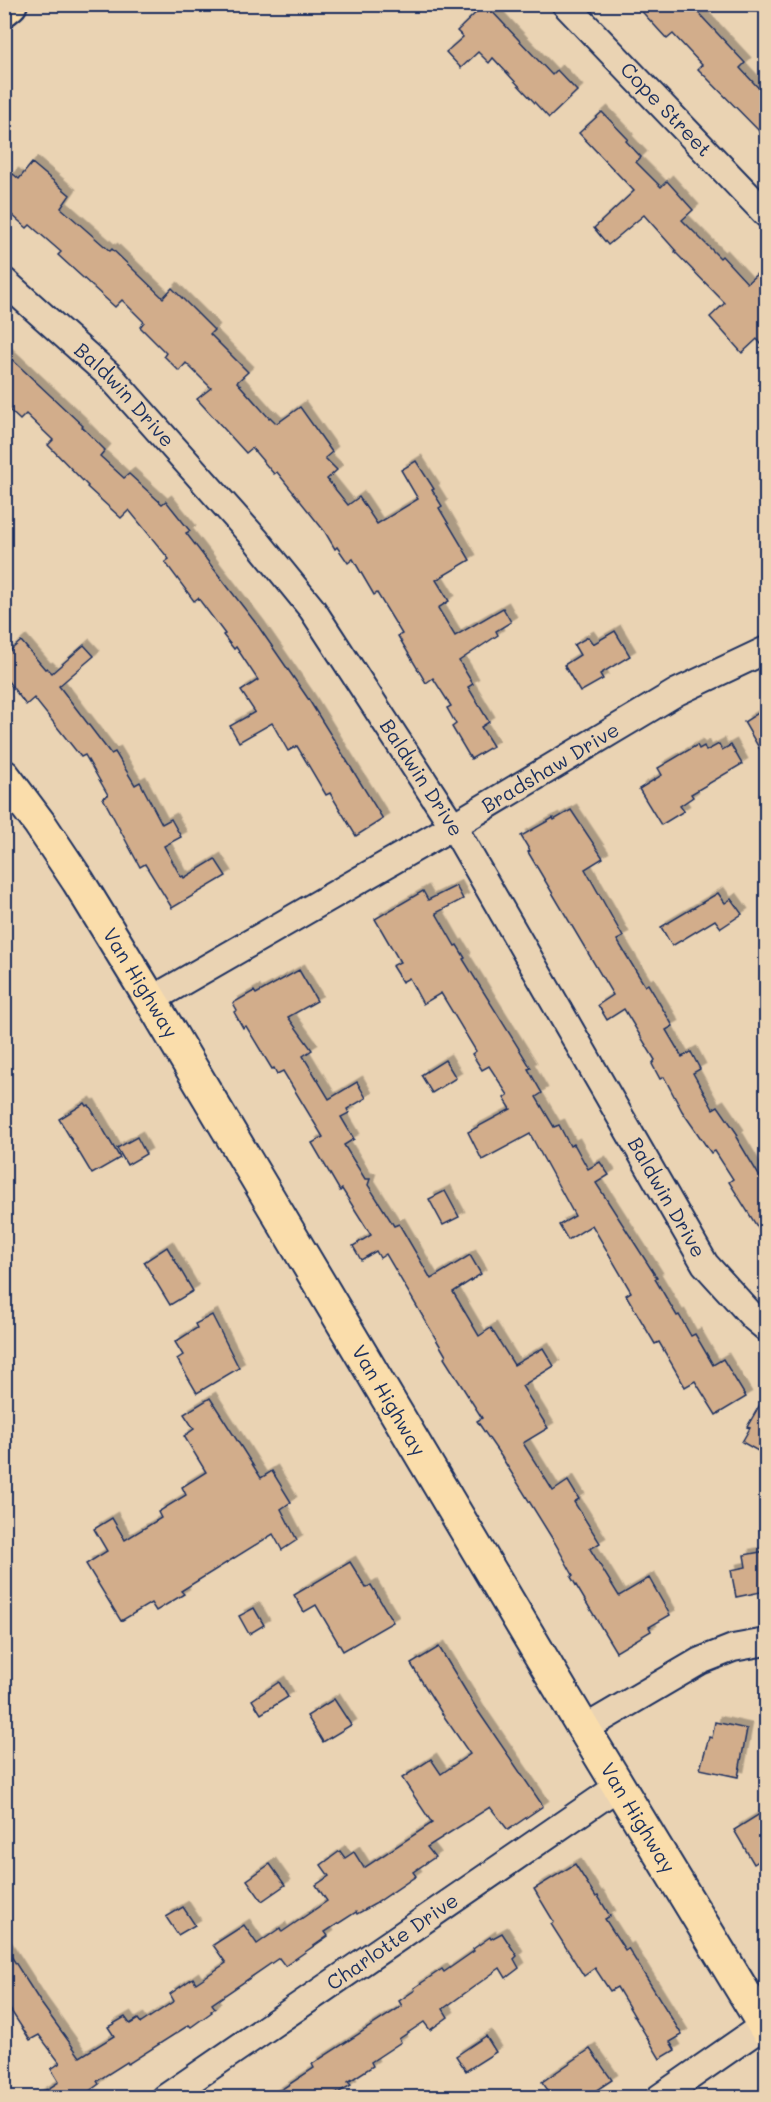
<svg xmlns="http://www.w3.org/2000/svg" width="771" height="2102" viewBox="0 0 771 2102" font-family="Mali,sans-serif">
  <defs>
    <filter id="shadow"><feDropShadow dx="5.5" dy="-5.5" stdDeviation="0" flood-color="#0004"/></filter>
  </defs>
  <rect width="100%" height="100%" fill="#ead3b3"/>
  <filter id="ink" filterUnits="userSpaceOnUse"><feTurbulence type="fractalNoise" baseFrequency=".0167" numOctaves="2"/><feDisplacementMap in="SourceGraphic" scale="12" xChannelSelector="R" yChannelSelector="G"/><feConvolveMatrix kernelMatrix="1 2 1 2 8 2 1 2 1" color-interpolation-filters="sRGB"/></filter>
  <g filter="url(#ink)">
    <g fill="#d2ad8b" stroke="#1b2f5e" stroke-width="1.5" filter="url(#shadow)">
      <path d="M485,4L552,75L557,70L577,91L549,118L493,58L489,63L478,52L461,68L446,52L463,37L457,31Z"/>
      <path d="M635,4H690L745,63L740,68L766,96V138L698,69L702,65L673,34L667,39Z"/>
      <path d="M602,112L628,139L626,141L641,157L636,162L661,187L667,181L693,210L682,220L720,258L722,256L747,283L766,266V350L757,339L742,353L710,317L725,303L675,252L676,251L644,215L608,245L594,228L634,191L579,133Z"/>
      <path d="M32,163L70,195L61,208L110,251L112,249L163,298L172,288L214,330L210,334L248,372L237,382L269,418L270,417L276,423L279,422L300,407L332,452L325,458L337,470L327,479L348,505L359,497L377,524L418,499L401,470L416,461L434,489L432,490L442,506L439,508L470,560L436,580L449,601L438,608L455,636L503,608L511,622L496,631L498,635L459,661L473,684L468,687L489,722L481,727L493,746L471,759L452,727L456,724L447,708L451,706L433,678L426,683L398,636L402,634L377,593L374,595L353,559L348,563L337,547L335,549L325,532L277,472L274,474L252,448L246,453L197,399L211,388L186,363L179,371L164,356L166,353L140,327L144,322L122,300L115,307L58,255L61,252L30,225L27,228L4,208V183L13,174L19,179Z"/>
      <path d="M4,352L83,426L82,427L105,450L100,456L124,478L129,474L162,504L166,501L190,531L186,533L258,626L309,700L383,819L356,836L330,793L326,795L297,746L288,751L272,723L239,742L230,726L255,712L241,691L258,680L236,647L234,649L223,635L225,634L198,598L194,601L165,562L169,559L129,510L121,518L87,487L88,486L48,445L53,440L26,414L20,420L4,405Z"/>
      <path d="M615,631L630,656L600,674L603,679L580,692L564,665L580,655L574,645L588,637L593,644Z"/>
      <path d="M21,641L45,669L47,668L52,673L84,645L94,656L59,686L111,754L115,752L135,785L140,782L162,824L171,819L181,837L164,846L181,877L183,876L184,878L215,859L226,876L172,908L145,864L140,867L103,798L108,795L85,755L81,757L34,698L26,705L4,676V656Z"/>
      <path d="M766,708V760L744,722Z"/>
      <path d="M719,744L722,750L731,745L742,764L691,794L693,797L680,806L684,811L661,825L639,789L662,775L658,768L697,745L699,749L704,746L706,751Z"/>
      <path d="M571,810L603,858L585,869L623,937L617,940L645,986L648,984L673,1026L666,1030L682,1057L691,1052L700,1069L693,1073L713,1109L718,1106L738,1135L736,1137L766,1187V1241L729,1182L733,1179L715,1151L711,1153L682,1111L664,1077L660,1079L652,1064L655,1060L624,1009L607,1020L598,1005L613,995L528,852L530,851L521,836L553,818L554,820Z"/>
      <path d="M456,886L463,899L436,913L455,946L457,945L465,958L463,959L531,1068L528,1069L542,1093L536,1097L554,1127L559,1125L570,1146L574,1144L588,1169L600,1162L609,1175L596,1183L657,1278L655,1279L677,1316L679,1315L691,1336L695,1334L713,1365L723,1359L746,1397L716,1415L695,1381L685,1387L659,1342L655,1344L626,1295L631,1292L592,1225L568,1240L559,1225L575,1216L530,1134L482,1160L468,1132L511,1109L504,1098L508,1095L489,1066L482,1070L472,1054L476,1051L441,993L423,1004L409,978L402,982L392,966L400,962L375,919L423,891L428,900Z"/>
      <path d="M718,893L725,903L731,899L742,914L721,928L715,920L672,946L661,927Z"/>
      <path d="M299,970L317,1001L288,1017L312,1050L303,1056L329,1099L357,1082L366,1098L347,1109L349,1113L341,1117L354,1139L344,1145L365,1179H370L368,1185L394,1226L399,1224L431,1279L470,1255L481,1274L453,1292L479,1336L491,1328L514,1365L543,1348L554,1366L522,1386L548,1428L523,1443L553,1491L568,1481L579,1499L574,1502L600,1543L590,1549L619,1596L649,1578L670,1615L649,1627L651,1631L616,1652L571,1577L573,1575L555,1543L501,1456L477,1421L482,1418L444,1358L446,1356L386,1254L380,1258L376,1251L361,1260L353,1246L371,1235L342,1189L340,1191L312,1143L323,1137L283,1071L277,1074L274,1068L272,1069L246,1026L243,1028L234,1012L237,1010L233,1003L254,991L256,994Z"/>
      <path d="M445,1060L456,1078L432,1093L421,1075Z"/>
      <path d="M85,1103L87,1106L89,1105L120,1158L92,1174L59,1119Z"/>
      <path d="M137,1137L146,1154L127,1165L117,1148Z"/>
      <path d="M445,1191L459,1217L443,1225L429,1199Z"/>
      <path d="M167,1247L193,1291L170,1305L144,1262Z"/>
      <path d="M212,1315L239,1368L197,1393L177,1359L183,1355L175,1342L197,1328L195,1324Z"/>
      <path d="M766,1394V1451L760,1447L758,1451L742,1442L750,1428L747,1427Z"/>
      <path d="M210,1398L261,1478L272,1471L291,1502L281,1509L297,1540L282,1550L273,1534L181,1591L184,1594L156,1611L151,1603L121,1621L86,1564L107,1551L94,1529L112,1518L125,1540L161,1518L158,1512L186,1495L182,1487L206,1472L184,1436L194,1429L184,1414Z"/>
      <path d="M766,1551V1591L736,1597L731,1570L746,1567L744,1555Z"/>
      <path d="M350,1562L366,1588L371,1585L393,1622L343,1651L316,1605L304,1612L294,1595Z"/>
      <path d="M254,1608L264,1625L249,1634L239,1616Z"/>
      <path d="M439,1647L478,1711L543,1806L508,1830L490,1807L427,1847L435,1857L413,1872L416,1876L375,1904L357,1914L356,1912L325,1932L328,1936L285,1966L279,1958L212,2004L215,2008L211,2011L212,2012L191,2027L189,2025L128,2064L127,2062L97,2081L99,2084L81,2097H35L59,2082L51,2069L60,2063L39,2035L30,2040L4,2000V1945L41,2003L80,2057L114,2036L108,2027L125,2017L130,2024L138,2019L141,2023L174,2001L170,1994L193,1978L196,1983L226,1963L213,1945L244,1925L257,1944L280,1928L282,1932L327,1901L316,1885L329,1876L321,1865L340,1851L345,1858L354,1852L364,1868L432,1823L402,1778L431,1759L441,1774L470,1754L443,1715L411,1664Z"/>
      <path d="M279,1682L288,1697L261,1714L252,1700Z"/>
      <path d="M334,1699L351,1725L323,1742L307,1716Z"/>
      <path d="M715,1722L747,1729L738,1777L700,1769L709,1737L712,1738Z"/>
      <path d="M766,1810V1856L754,1864L734,1830Z"/>
      <path d="M270,1864L285,1885L262,1901L247,1880Z"/>
      <path d="M575,1864L596,1897L598,1896L610,1916L605,1919L625,1950L628,1948L682,2035L670,2042L675,2050L660,2059L617,1987L610,1991L595,1968L584,1976L551,1924L554,1922L534,1889Z"/>
      <path d="M183,1907L195,1925L178,1935L166,1917Z"/>
      <path d="M502,1933L517,1956L514,1959L519,1968L506,1978L500,1968L443,2009L448,2017L430,2030L424,2022L399,2039L401,2042L371,2062L373,2066L348,2082L351,2085L331,2097H270L314,2068L312,2064L402,2006L399,2001L415,1990L414,1988L442,1969L444,1972L474,1951L473,1949L490,1937L491,1939Z"/>
      <path d="M486,2036L496,2052L466,2071L456,2056Z"/>
      <path d="M590,2049L612,2080L586,2097H553L542,2082Z"/>
    </g>
    <g fill="none" stroke-linecap="round" stroke-linejoin="round">
      <g stroke="#1b2f5e" stroke-width="30">
        <g id="minor">
          <path id="s1" d="M565,4L766,214"/>
          <path id="s2" d="M4,281L109,375L256,540L312,609L453,826L705,1264L754,1318L766,1328"/>
          <path id="s3" d="M151,1000L453,826L677,692L766,650"/>
          <path d="M584,1729L700,1661L733,1648L766,1642"/>
          <path id="s4" d="M165,2098L619,1786"/>
          <path d="M659,2098L764,2025"/>
        </g>
      </g>
      <g stroke="#1b2f5e" stroke-width="36">
        <g id="major">
          <path id="s5" d="M4,776L40,824L78,881L151,1000L584,1729L766,2029"/>
        </g>
      </g>
      <g stroke="#1b2f5e" stroke-width="38">
        <path id="highway" d="M4,9L10,4"/>
      </g>
      <use href="#minor" stroke="#ead3b3" stroke-width="26"/>
      <use href="#major" stroke="#faddab" stroke-width="32"/>
      <use href="#highway" stroke="#faddab" stroke-width="33"/>
    </g>
  </g>
  <g text-anchor="middle" stroke-width="4.5" stroke-linejoin="round" paint-order="stroke">
    <g font-size="20" fill="#1b2f5e" stroke="#ead3b3">
      <text dy="7" stroke="none"><textPath href="#s1" startOffset="146">Cope Street</textPath></text>
      <text dy="7" stroke="none"><textPath href="#s2" startOffset="166">Baldwin Drive</textPath></text>
      <text dy="7" stroke="none"><textPath href="#s3" startOffset="462">Bradshaw Drive</textPath></text>
      <text dy="7" stroke="none"><textPath href="#s2" startOffset="652">Baldwin Drive</textPath></text>
      <text dy="7" stroke="none"><textPath href="#s5" startOffset="248">Van Highway</textPath></text>
      <text dy="7" stroke="none"><textPath href="#s2" startOffset="1138">Baldwin Drive</textPath></text>
      <text dy="7" stroke="none"><textPath href="#s5" startOffset="734">Van Highway</textPath></text>
      <text dy="7" stroke="none"><textPath href="#s5" startOffset="1220">Van Highway</textPath></text>
      <text dy="7" stroke="none"><textPath href="#s4" startOffset="276">Charlotte Drive</textPath></text>
    </g>
  </g>
  <rect width="771" height="2102" fill="none" stroke="#ead3b3" stroke-width="24"/>
  <rect x="12" y="12" width="747" height="2078" fill="none" stroke="#1b2f5e" stroke-width="2" filter="url(#ink)"/>
</svg>
